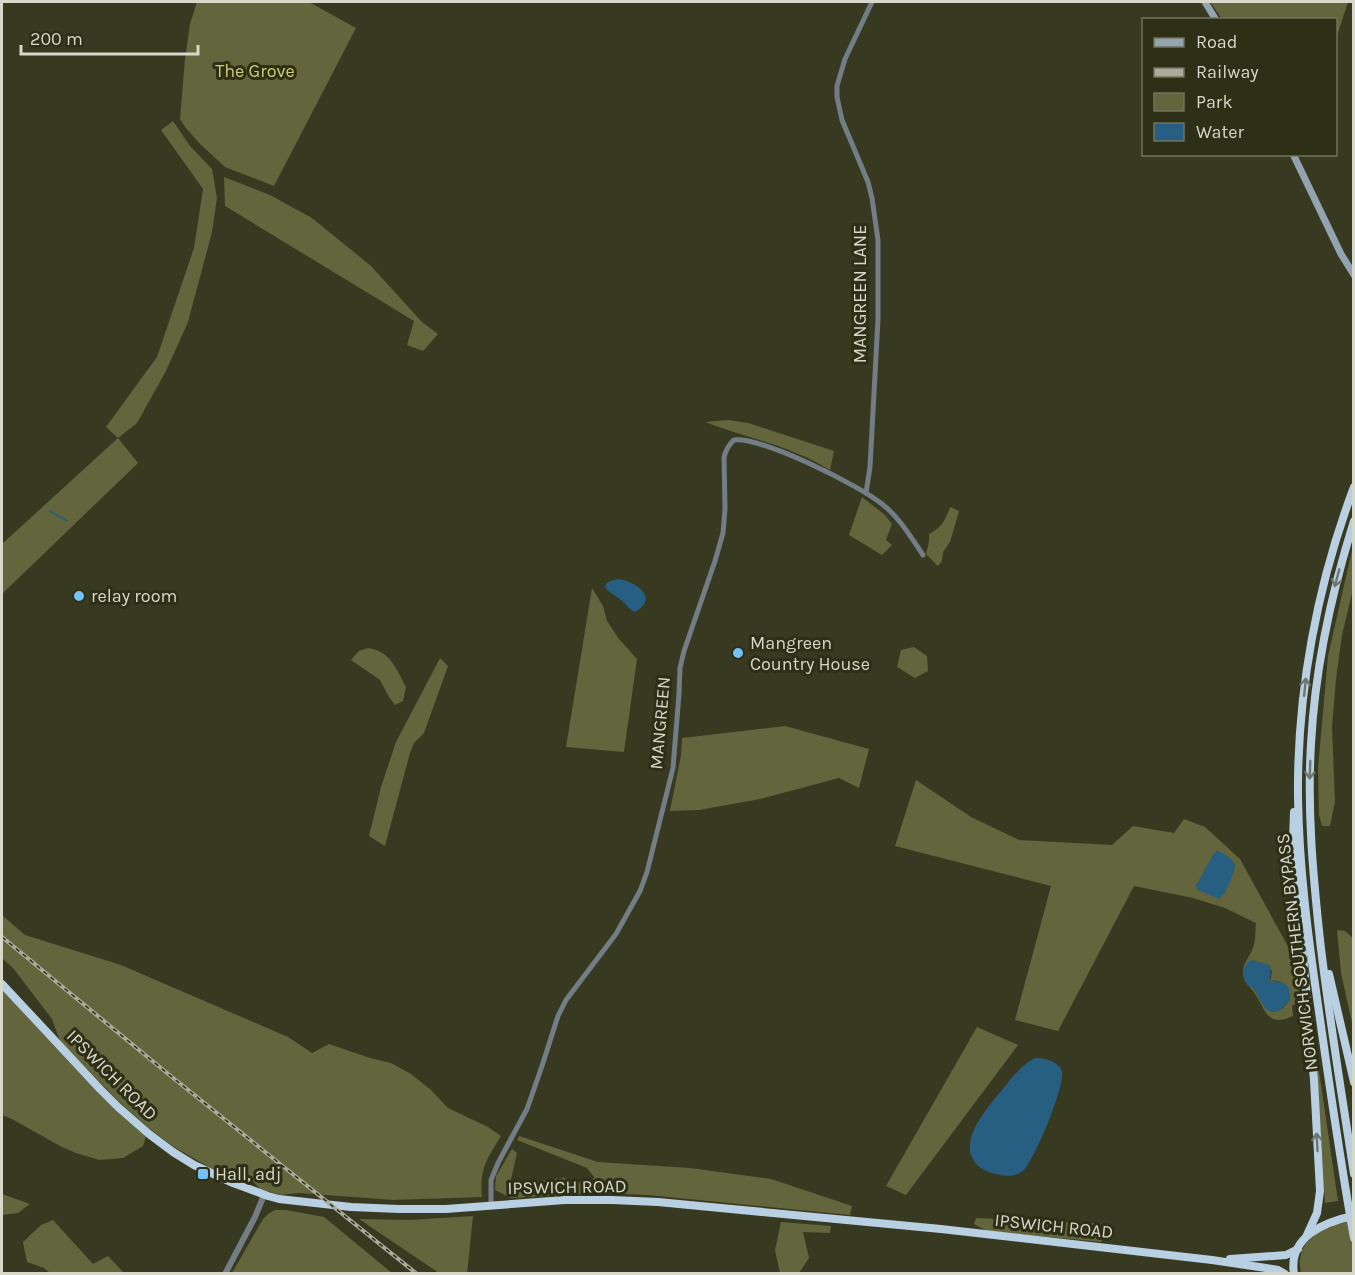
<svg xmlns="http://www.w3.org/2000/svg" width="1355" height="1275" viewBox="0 0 1355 1275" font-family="Karla,sans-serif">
  <rect width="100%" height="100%" fill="#383921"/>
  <g fill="#63653c" fill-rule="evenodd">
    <path d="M197,2H309L356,28L274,186L225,167L200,144L185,127L180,119L185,59L190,24Z"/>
    <path d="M1210,2H1348L1336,39V20L1222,19Z"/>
    <path d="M173,121L190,146L212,169L217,198L212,232L188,322L166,371L137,423L118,438L138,463L2,594V544L118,438L106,427L157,357L194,248L203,189L161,130Z"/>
    <path d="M224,177L270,195L312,218L371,266L422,322L438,334L423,351L407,345L414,321L225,206Z"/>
    <path d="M728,420L748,423L834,451L830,470C791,446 747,438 705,422Z"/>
    <path d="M862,497L885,515L892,524L886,540L892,545L882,555L849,535Z"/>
    <path d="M950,507L959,511L950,542L943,552L942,561L938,566L926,554L929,542V534C942,527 945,521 950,507Z"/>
    <path d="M1353,546V589L1342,635L1336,679L1332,726L1335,802L1330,826H1322L1319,815L1318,768L1328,656Z"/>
    <path d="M592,588L603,606L607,621L619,639L637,659L624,752L566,747Z"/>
    <path d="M914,647L927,656L928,671L915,678L897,667L901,650Z"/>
    <path d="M368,648C390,651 396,668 406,687L403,701L395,705L389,697L380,680L351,660L359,651Z"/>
    <path d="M440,658L448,666L424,733L414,743L410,753L385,846L369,836L381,787L396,742Z"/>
    <path d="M785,726L869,749L859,788L839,778L760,799L699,810L670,811L681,755L682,738Z"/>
    <path d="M916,780L971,817L1019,840L1112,845L1133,826L1174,833L1184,819L1205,827L1240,859L1296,961L1300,1001L1292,1006L1293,1016C1265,1029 1265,1006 1253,991C1247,983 1243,982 1243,971C1243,963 1249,958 1252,950C1256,943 1255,931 1256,923L1225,908L1193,898L1134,886L1058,1031L1015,1020L1051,886L895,846ZM1217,851L1235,865L1234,870L1224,894L1196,886ZM1252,960L1264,964L1272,971L1270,983L1274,980C1289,985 1288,984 1290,1000L1283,1008L1275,1012L1266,1008L1254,989Z"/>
    <path d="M2,915L25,935L121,965L288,1037L312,1053L329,1044L370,1058L391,1063L411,1074L431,1090L448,1108L488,1127L501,1136C487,1159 479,1169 482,1197L393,1200L299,1193L280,1195L260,1189L251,1179L239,1173L214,1170L174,1147L150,1129L119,1102L60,1041L52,1019L13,968L2,958Z"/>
    <path d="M1337,930L1345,931L1353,938V1027L1341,973Z"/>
    <path d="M2,989C48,1039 94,1091 146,1136L143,1146L123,1158L99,1160L76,1153L60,1146L12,1119L2,1115Z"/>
    <path d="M1309,992L1318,1064L1338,1201L1325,1203L1316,1063Z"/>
    <path d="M977,1027L1018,1045L906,1195L886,1186Z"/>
    <path d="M519,1136L598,1162L690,1168L771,1179L852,1206L850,1215L648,1195L604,1193L511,1198L495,1190L496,1176L512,1149L517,1153L510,1184L564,1178L591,1186L594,1177L587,1168L517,1140Z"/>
    <path d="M2,1194L30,1204L18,1213L2,1215Z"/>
    <path d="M275,1210H286L324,1217L392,1273H232L263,1219L268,1214Z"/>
    <path d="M473,1216L467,1274L439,1273L359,1219L410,1220Z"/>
    <path d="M976,1218L1110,1224L1101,1242L987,1231L974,1224Z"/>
    <path d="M53,1220L93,1264L108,1256L124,1273H50L44,1268L27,1262L23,1242L41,1225Z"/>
    <path d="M1353,1221V1273H1301C1293,1239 1326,1225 1353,1221Z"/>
    <path d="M781,1222L831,1226L830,1233L803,1232L809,1258L799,1273H780L775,1250Z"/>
  </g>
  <g fill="#265f82">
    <path d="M617,579C634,580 661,598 635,612C629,609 626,604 620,599C612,593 593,585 617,579Z"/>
    <path d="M1217,851C1224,853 1232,858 1235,865C1233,876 1227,892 1219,899L1198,890L1196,886L1214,853Z"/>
    <path d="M1252,960C1273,968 1271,958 1270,983C1276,979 1272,980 1279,982C1291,984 1289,989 1290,1000C1286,1004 1280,1012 1274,1012C1264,1013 1260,997 1255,991C1250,984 1254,991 1248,985C1241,978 1242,963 1252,960Z"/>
    <path d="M1035,1058C1045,1058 1059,1061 1062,1072C1065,1086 1035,1159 1024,1170C1019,1174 1014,1176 1007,1176C998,1175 989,1173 981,1168C952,1147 987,1108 1002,1090C1011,1079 1022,1064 1035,1058Z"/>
  </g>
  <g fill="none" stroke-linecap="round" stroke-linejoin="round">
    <path stroke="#265f82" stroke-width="1.5" d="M50,511L67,521"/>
    <g stroke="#727d85" stroke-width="5">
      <path d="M866,493L870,467L878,319V240L872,198L868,182L842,120L837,97V86L845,59L872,2"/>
      <path d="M491,1205V1180L498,1163L527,1109L542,1066L558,1016L566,1000L616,934L640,891L647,872L673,768L679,694L680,668L684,651L715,561L723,533L725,509L724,457C726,450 728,445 734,440C762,437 859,485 882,504C899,517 911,537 923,555"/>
    </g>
    <path stroke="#727d85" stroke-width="6" d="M225,1274L255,1217L264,1195"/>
    <g stroke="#93a4b1" stroke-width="7">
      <path d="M1205,2L1216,20"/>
      <path d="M1293,154L1341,254L1354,275"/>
    </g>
    <g stroke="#b8d0e2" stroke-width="8">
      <path d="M1354,487C1317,585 1297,692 1298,797C1299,867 1308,936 1318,1005C1329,1083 1340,1160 1354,1238"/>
      <path d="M1354,521C1331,594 1315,668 1311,744C1307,810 1313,875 1320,940C1329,1018 1342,1096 1354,1174"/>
      <path d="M1294,812L1293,841L1314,1080L1320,1191L1317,1213L1307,1235"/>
      <path d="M1329,974L1354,1082"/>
      <path d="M2,984L100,1089L118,1107L149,1134L173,1152L194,1165L233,1183L268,1196L279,1199L351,1207L399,1209H446L565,1200H612L658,1202L941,1229L1212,1260L1266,1268L1278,1270L1285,1274"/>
      <path d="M1230,1259L1286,1255L1298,1249"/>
      <path d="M1294,1274C1288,1237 1324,1222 1353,1216"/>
    </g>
    <g stroke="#aaab9a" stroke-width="4">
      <path id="rail" d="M2,937L167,1073L417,1274"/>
    </g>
    <use href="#rail" stroke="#2e2f17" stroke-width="1.5" stroke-dasharray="4.5" stroke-linecap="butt"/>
  </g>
  <defs><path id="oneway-shaft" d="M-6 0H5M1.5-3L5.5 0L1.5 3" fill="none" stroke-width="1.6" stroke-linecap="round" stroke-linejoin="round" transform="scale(1.5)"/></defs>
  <g stroke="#6c7772">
    <use href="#oneway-shaft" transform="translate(1337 578) rotate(105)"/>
    <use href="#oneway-shaft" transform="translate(1305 687) rotate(-84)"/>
    <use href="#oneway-shaft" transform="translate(1310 770) rotate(92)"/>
    <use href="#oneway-shaft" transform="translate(1317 1142) rotate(-93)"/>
  </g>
  <g fill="#73c1f5" stroke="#2e2f17" stroke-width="2">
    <circle cx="79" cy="596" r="6"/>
    <circle cx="738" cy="653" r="6"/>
    <rect x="197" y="1168" width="12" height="12" rx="3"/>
  </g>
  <g text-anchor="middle" stroke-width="6" stroke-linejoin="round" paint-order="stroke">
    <g font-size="18" fill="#cace75" stroke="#2e2f17">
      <text x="255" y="77">The Grove</text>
    </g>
    <g font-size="18" fill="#d7d8c9" stroke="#2e2f17">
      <text transform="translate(860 294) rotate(-90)" y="6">MANGREEN LANE</text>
      <text transform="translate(660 723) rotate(-85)" y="6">MANGREEN</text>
      <text transform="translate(1297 952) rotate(-97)" y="6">NORWICH SOUTHERN BYPASS</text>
      <text transform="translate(112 1075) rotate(45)" y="6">IPSWICH ROAD</text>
      <text transform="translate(567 1187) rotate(-1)" y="6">IPSWICH ROAD</text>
      <text transform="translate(1054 1226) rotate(6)" y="6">IPSWICH ROAD</text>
    </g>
    <g font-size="18" fill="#d7d8c9" stroke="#2e2f17" text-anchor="start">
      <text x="91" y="602">relay room</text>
      <text x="750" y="649">Mangreen<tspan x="750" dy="21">Country House</tspan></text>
      <text x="215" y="1180">Hall, adj</text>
    </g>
  </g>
  <rect width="1355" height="1275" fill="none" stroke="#d7d8c9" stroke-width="6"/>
  <rect x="1142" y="18" width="195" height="138" fill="#2e2f17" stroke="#72735e" stroke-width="1.5"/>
  <rect x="1154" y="38" width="30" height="9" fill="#93a4b1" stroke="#72735e" stroke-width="1.5"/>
  <text x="1196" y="48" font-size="18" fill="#d7d8c9">Road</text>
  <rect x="1154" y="68" width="30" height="9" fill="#aaab9a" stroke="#72735e" stroke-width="1.5"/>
  <text x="1196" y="78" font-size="18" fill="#d7d8c9">Railway</text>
  <rect x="1154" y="93" width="30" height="18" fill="#63653c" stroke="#72735e" stroke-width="1.5"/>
  <text x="1196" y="108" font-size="18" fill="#d7d8c9">Park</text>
  <rect x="1154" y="123" width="30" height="18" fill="#265f82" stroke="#72735e" stroke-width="1.5"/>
  <text x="1196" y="138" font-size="18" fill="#d7d8c9">Water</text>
  <path d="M21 45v9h177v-9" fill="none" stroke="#d7d8c9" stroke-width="3"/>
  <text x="30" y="45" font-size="18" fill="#d7d8c9" stroke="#2e2f17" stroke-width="4.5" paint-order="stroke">200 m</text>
</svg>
